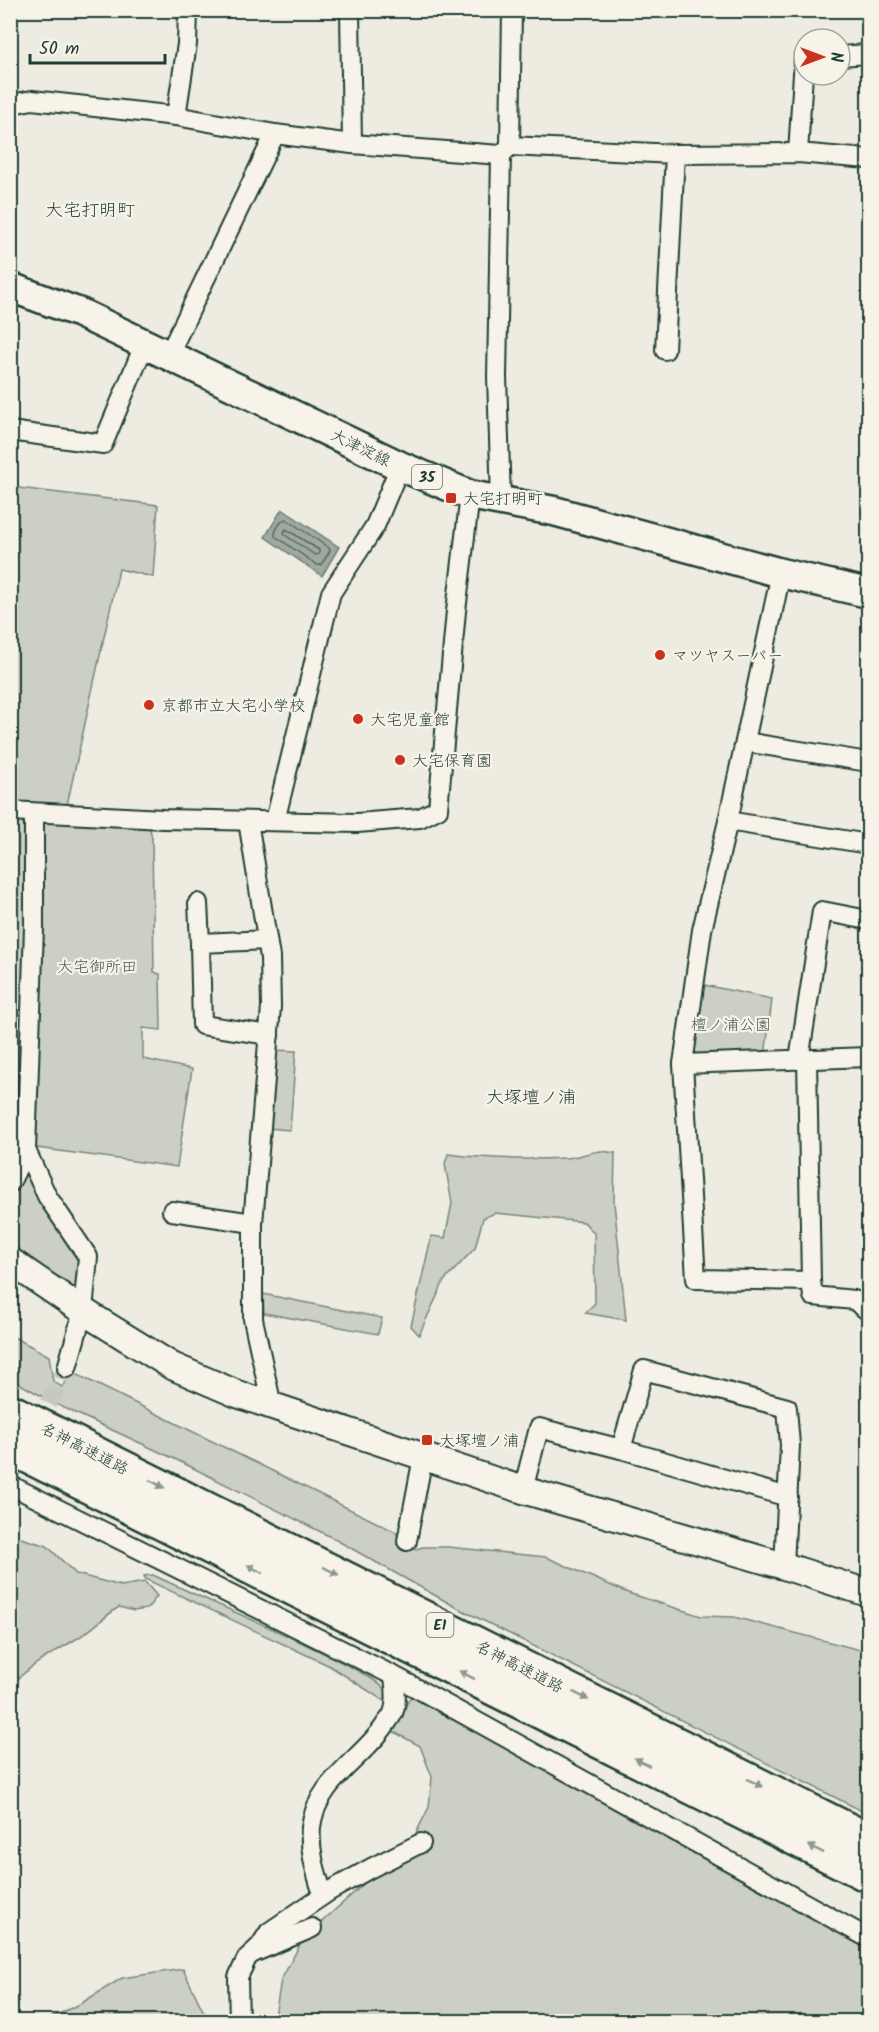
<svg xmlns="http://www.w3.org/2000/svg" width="879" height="2032" viewBox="0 0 879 2032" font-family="Kalam,'Klee One',sans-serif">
  <rect width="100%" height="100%" fill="#eeece1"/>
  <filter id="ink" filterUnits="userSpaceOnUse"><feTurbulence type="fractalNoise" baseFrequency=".0167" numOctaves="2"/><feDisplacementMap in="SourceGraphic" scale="12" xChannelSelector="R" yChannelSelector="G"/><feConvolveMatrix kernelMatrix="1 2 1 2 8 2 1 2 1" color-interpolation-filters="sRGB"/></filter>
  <g filter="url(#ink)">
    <g fill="#cccfc4" stroke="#76867c" stroke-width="1.5">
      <path d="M10,487L158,505L153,577L119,569L67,805L11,801Z"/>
      <path d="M10,818H20L28,832L26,966L17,1141L11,1143Z"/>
      <path d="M47,822L149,824L152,838L154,972L160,974L161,1030L143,1028V1059L192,1069L177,1167L30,1147L40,827Z"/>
      <path d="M704,985L772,999L765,1057H696L691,1051Z"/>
      <path d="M273,1050L296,1051L290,1130L267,1128Z"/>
      <path d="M601,1151L615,1153L614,1202L626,1320L585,1313L595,1303L594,1233L584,1222L495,1213L483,1218L475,1248L444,1281L419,1335L411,1326L431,1238L432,1236L445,1238L452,1203L445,1164L448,1154C487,1159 526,1160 565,1158C577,1158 588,1152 601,1151Z"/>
      <path d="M25,1173L39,1200L84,1263L79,1300L11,1250L10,1200Z"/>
      <path d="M263,1294L382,1318L378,1334L264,1313Z"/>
      <path d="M10,1335L49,1356L53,1381L62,1387L74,1373L396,1532L402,1548L412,1550L423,1547H448L546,1557L628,1593L701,1616L734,1617L868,1652V1814L454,1606L331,1537L177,1460L58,1405L11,1379Z"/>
      <path d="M11,1535L47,1546L76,1574L121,1586L145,1582L157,1596L147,1609L134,1611L119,1607C105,1616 94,1628 81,1636C56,1652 30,1664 11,1686Z"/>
      <path d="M153,1575C214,1604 277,1629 337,1660C354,1669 375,1678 388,1692L387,1703L330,1666L145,1579L144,1576Z"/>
      <path d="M411,1696L631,1815L868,1949V2021L274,2022L281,1980L303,1939L413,1839L429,1807L432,1777L420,1746L392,1731Z"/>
      <path d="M183,1969L208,2021H44L80,2004L122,1978Z"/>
    </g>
    <path fill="#9fa99f" stroke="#6c7e74" stroke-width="1.5" d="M282,509L339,547L322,576L265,537Z"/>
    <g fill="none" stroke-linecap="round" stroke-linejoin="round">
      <g stroke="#52685f" stroke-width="1.5">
        <path d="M286,519L329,548L330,551L321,565H317L275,536C274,531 281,520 286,519Z"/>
        <path d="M286,529L319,550V554L315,555L285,535L284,532Z"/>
      </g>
      <path stroke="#c5c9be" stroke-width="18" stroke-dasharray="18 9" stroke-linecap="butt" d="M10,1475L67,1368"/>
      <g stroke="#1f3d34" stroke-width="22">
        <g id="street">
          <path d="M350,10L352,144"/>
          <path d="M840,56L868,54"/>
          <path d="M10,108L12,104L32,100L176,116L275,134L352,144L501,155"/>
          <path d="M176,116L187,44L188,10"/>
          <path d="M510,146L675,154L798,153L868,159"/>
          <path d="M798,153L804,58"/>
          <path d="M665,350L675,154"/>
          <path d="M169,354L275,134"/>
          <path d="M10,431L103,444L145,343"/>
          <path d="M501,500L497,377L501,155L510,146L512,10"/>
          <path d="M781,573L728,821L702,930L683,1064L696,1279L811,1281"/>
          <path d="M745,742L868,762"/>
          <path d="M10,811L163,819L357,823L420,818L438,809L456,611L470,495"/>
          <path d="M34,814V928L26,1150L47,1196L88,1257L83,1311L67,1368"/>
          <path d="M248,821L270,957L271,1007L253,1223V1319L272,1406"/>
          <path d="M275,821L331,593L375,526L400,466"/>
          <path d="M728,821L868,844"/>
          <path d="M198,903L200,943"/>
          <path d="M267,940L200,943L202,1025L269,1035"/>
          <path d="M807,1059L811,1281L813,1296L854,1300L868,1311"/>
          <path d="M799,1060L822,911L868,920"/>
          <path d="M683,1064L868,1057"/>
          <path d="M10,1183L26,1150"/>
          <path d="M172,1211L253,1223"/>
          <path d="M621,1449L788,1497"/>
          <path d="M10,1485L400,1679L868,1938"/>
          <path d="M523,1490L539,1428L621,1449L644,1370L787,1408L790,1445L784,1566"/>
          <path d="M407,1541L423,1457"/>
          <path d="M323,1895C316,1872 309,1852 311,1827C316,1783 359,1761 383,1728C386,1723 391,1718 393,1713C398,1701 395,1687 394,1676"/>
          <path d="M253,1953L312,1928"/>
          <path d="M239,2022L238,1977L247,1958L260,1946L269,1932L328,1892L371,1868L421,1843"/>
        </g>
      </g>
      <g stroke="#1f3d34" stroke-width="30">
        <path id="secondary" d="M10,1261L83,1311L172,1366L237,1394L523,1490L784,1566L868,1593"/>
      </g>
      <g stroke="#1f3d34" stroke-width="33">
        <path id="primary" d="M10,287L80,313L400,466L470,495L554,511L781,573L868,593"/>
      </g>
      <g stroke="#1f3d34" stroke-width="38">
        <g id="highway">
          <path d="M10,1411L868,1840"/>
          <path d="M10,1447L868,1875"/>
        </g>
      </g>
      <use href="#street" stroke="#f7f3e8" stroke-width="18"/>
      <use href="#secondary" stroke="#f7f3e8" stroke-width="26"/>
      <use href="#primary" stroke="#f7f3e8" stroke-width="28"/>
      <use href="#highway" stroke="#f7f3e8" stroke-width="33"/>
    </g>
    <defs><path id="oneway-solid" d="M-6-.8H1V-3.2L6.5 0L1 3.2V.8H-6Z" transform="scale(1.5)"/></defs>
    <g fill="#8b988e">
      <use href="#oneway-solid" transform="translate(157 1484) rotate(27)"/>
      <use href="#oneway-solid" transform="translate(255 1569) rotate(-153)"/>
      <use href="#oneway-solid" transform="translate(331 1571) rotate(27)"/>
      <use href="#oneway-solid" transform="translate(467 1675) rotate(-153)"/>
      <use href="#oneway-solid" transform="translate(581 1696) rotate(27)"/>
      <use href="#oneway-solid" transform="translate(642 1762) rotate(-153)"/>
      <use href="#oneway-solid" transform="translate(755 1783) rotate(27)"/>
      <use href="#oneway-solid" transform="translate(816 1849) rotate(-153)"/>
    </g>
  </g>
  <g fill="#c8321e" stroke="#f7f3e8" stroke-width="2">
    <rect x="445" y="492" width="12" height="12" rx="3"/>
    <circle cx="660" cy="655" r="6"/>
    <circle cx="149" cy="705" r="6"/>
    <circle cx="358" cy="719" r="6"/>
    <circle cx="400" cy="760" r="6"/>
    <rect x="421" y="1434" width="12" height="12" rx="3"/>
  </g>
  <g text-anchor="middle" stroke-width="4.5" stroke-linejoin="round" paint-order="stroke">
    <g fill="#f7f3e8" stroke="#60746a" stroke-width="1.5">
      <rect x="412" y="465" width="30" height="24" rx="4.5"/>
      <rect x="426.5" y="1613" width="27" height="24" rx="4.5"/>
    </g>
    <g font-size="15" font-weight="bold" fill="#1f3d34">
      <text x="427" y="482">35</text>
      <text x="440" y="1630">E1</text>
    </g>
    <g font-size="16" fill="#1f3d34" stroke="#f7f3e8">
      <text transform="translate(361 447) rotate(26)" y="6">大津淀線</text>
      <text transform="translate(85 1448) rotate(27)" y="6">名神高速道路</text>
      <text transform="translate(520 1666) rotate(27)" y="6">名神高速道路</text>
    </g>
    <g font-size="16" fill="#1f3d34" stroke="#f7f3e8" text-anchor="start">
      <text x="463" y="504">大宅打明町</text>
      <text x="672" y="661">マツヤスーパー</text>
      <text x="161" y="711">京都市立大宅小学校</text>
      <text x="370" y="725">大宅児童館</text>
      <text x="412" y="766">大宅保育園</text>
      <text x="439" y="1446">大塚壇ノ浦</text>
    </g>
    <g font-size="16" fill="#425a51" stroke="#f7f3e8">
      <text x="97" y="972">大宅御所田</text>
      <text x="731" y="1030">檀ノ浦公園</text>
    </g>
    <g font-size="18" fill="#1f3d34" stroke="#f7f3e8">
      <text x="90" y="216">大宅打明町</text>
      <text x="531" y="1103">大塚壇ノ浦</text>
    </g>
  </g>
  <rect width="879" height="2032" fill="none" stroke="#f7f3e8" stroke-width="36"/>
  <rect x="18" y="18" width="843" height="1996" fill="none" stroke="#1f3d34" stroke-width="2" filter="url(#ink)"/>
  <g transform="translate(822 57) rotate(90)"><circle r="28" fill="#f7f3e8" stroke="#a1aaa0" stroke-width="1.5"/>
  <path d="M0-4.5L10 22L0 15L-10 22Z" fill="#c8321e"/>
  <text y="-9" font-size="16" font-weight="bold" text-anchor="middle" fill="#1f3d34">N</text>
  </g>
  <path d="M30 54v9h135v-9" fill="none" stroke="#1f3d34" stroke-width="3"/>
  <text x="39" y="54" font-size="18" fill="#1f3d34" stroke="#f7f3e8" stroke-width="4.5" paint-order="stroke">50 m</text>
</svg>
